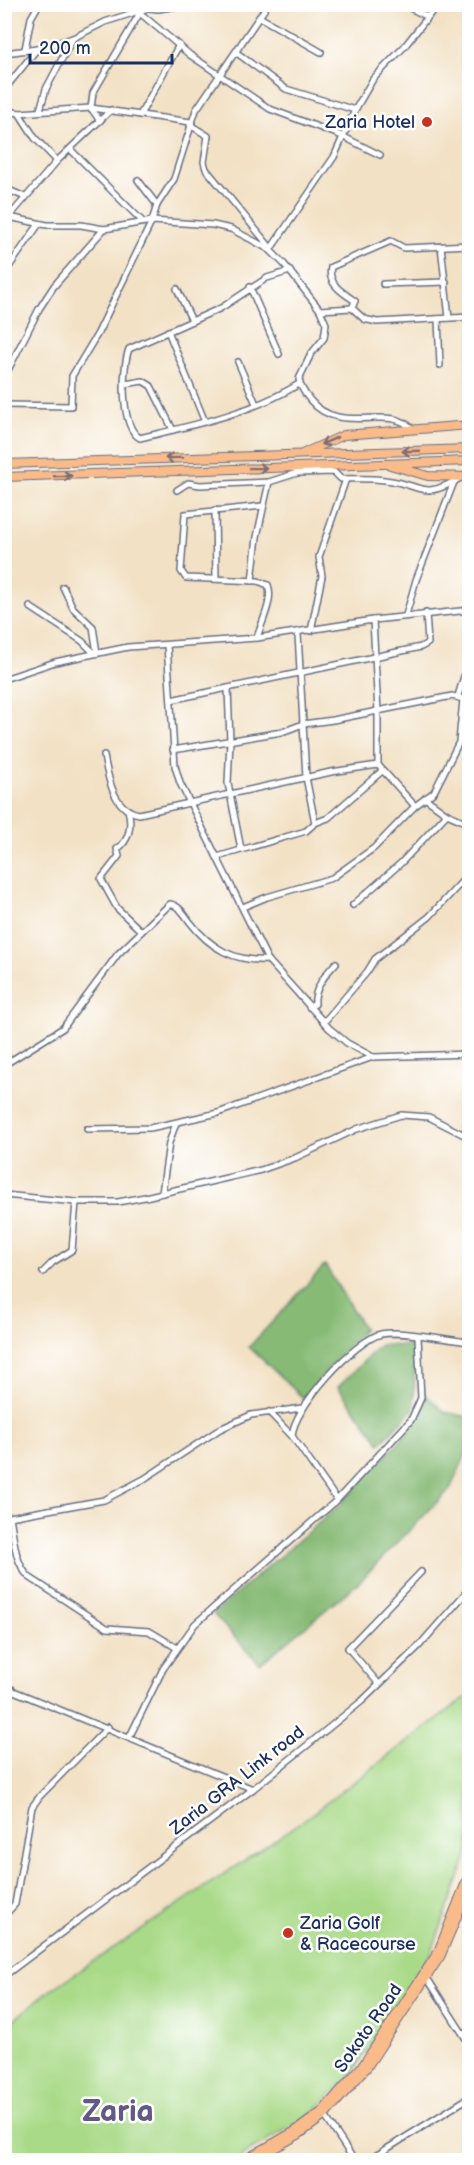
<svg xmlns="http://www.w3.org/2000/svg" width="474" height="2165" viewBox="0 0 474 2165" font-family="'Balsamiq Sans',sans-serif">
  <rect width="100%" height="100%" fill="#fff"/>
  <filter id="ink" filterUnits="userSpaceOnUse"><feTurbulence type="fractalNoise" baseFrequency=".0167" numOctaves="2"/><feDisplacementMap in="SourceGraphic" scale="12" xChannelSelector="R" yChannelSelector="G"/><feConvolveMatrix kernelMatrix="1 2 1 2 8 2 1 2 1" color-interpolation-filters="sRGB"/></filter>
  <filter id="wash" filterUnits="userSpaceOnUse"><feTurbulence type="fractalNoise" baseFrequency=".008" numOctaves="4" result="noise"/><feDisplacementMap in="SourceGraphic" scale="24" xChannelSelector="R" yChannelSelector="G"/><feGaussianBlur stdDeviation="1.35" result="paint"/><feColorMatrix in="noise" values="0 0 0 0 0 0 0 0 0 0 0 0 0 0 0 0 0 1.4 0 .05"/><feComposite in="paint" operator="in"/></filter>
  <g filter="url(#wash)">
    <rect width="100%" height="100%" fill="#f2e1c4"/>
    <path fill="#a9da88" stroke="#628473" stroke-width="1.5" d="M469,1695V1851L430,1956L349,2078L308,2116L235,2160H5V2027L45,1994L297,1825Z"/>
    <g fill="#86ba74" stroke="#507469" stroke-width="1.5">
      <path d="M325,1265L364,1329L303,1398L249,1347Z"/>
      <path d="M380,1345L415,1346L414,1409L380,1443L338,1387Z"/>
      <path d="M426,1395L445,1412L469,1417V1448L450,1489L358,1583L260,1664L213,1614L343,1502L424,1415Z"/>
    </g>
  </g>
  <g filter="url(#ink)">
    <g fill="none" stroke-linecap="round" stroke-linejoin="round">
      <g stroke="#666d82" stroke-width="8">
        <g id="minor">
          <path d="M116,4L158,9L191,4"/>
          <path d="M402,4L428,17"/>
          <path d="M140,13L190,55L270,109L342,136L380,155"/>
          <path d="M261,18L321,52"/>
          <path d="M25,49L31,18L39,4"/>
          <path d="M4,53L37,49L73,38L105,22L148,8"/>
          <path d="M237,53L286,89L355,110"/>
          <path d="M4,90L37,49"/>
          <path d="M4,110L19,113L91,108L191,122"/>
          <path d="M40,110L46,89L73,38"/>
          <path d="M19,113L35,138L57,161"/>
          <path d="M140,115L179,45"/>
          <path d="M100,121L91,108L93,93L141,11"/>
          <path d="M190,125L208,136L204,162L206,169L270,247"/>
          <path d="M71,150L143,222"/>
          <path d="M138,180L157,205"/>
          <path d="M4,188L25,197"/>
          <path d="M4,216L47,225H81L104,229L152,221L213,225L231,229L256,242L270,250L284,264L320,310L326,324L324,338L311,354L299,379C300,387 305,394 310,400C340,437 391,402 413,430"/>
          <path d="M9,217L57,161L111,110"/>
          <path d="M441,246L449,318"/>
          <path d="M270,250L334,157L355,110L373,79L404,47L438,4"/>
          <path d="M290,271L267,278L221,308L129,349C122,368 120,427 140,438C194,425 252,413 299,384"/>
          <path d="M4,274L39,224"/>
          <path d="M383,284L446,282"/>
          <path d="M250,287L279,354"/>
          <path d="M177,289L192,321"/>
          <path d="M352,308L355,301C343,293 327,284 331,267L391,241L404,248L470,245"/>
          <path d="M320,310L352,308L364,319L377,322L470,317"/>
          <path d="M438,319L440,365"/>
          <path d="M168,331L205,422"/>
          <path d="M238,362L256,404"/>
          <path d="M4,378L39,309L54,286L104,229"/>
          <path d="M125,384L143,381L151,386L173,430"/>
          <path d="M4,405L71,406L72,376L98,333L152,221L157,205L174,179L196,110L268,4"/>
          <path d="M177,490L188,483L200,485L269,482L297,473L334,472L341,479C356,479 370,478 385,480C423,484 421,502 462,477"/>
          <path d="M215,510L216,579"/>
          <path d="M252,581L257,537L269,482"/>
          <path d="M63,587L73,608L93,627L97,653"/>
          <path d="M30,607L82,641L94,653"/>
          <path d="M406,615L416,580L454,482"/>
          <path d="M373,620L378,712V765L415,806"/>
          <path d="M311,631L322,576L319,557L346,479"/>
          <path d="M298,634L306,777L315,823"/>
          <path d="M257,638C261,623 274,600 268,585L258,581L186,578L181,571L185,514L263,506"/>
          <path d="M167,645L175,766L180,783L268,960L329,1028L347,1043L373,1057L470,1054"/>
          <path d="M4,679L55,662L128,647L257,638L373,620L470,610"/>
          <path d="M228,688L230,741L228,783L241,849"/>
          <path d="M458,696L470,657"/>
          <path d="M171,700L421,647L428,643L426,613"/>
          <path d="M173,750L282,732L303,724L333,720L452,696L470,701"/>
          <path d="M104,756C108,777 113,810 139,814L331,772L378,765"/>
          <path d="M425,798L447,814L470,824"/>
          <path d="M128,810C132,824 130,841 117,849L119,856L101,879L117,908L141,931"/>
          <path d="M217,857L306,831L315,823L328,818L382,771"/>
          <path d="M353,905L401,863L447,814"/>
          <path d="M243,907L267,897L332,878L374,848L415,806L434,792L459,742L463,699"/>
          <path d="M309,1007L315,1004C313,990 326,973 336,963"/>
          <path d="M324,1022L367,972L375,959L429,917L470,873"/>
          <path d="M4,1065L63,1028L118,954L170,904C180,906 184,914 190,922C210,948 234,962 268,960"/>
          <path d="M87,1129L150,1128L218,1113L373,1057"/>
          <path d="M466,1136L470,1066"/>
          <path d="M162,1193L169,1143L176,1123"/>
          <path d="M4,1195L76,1202H118L145,1197L261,1170L295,1158L357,1129L401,1115L429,1117L470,1138"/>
          <path d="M43,1272L53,1262L72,1250L76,1202"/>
          <path d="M269,1412L292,1436"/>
          <path d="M337,1500L292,1436C293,1408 355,1340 381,1334C400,1330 448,1340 470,1342"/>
          <path d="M10,1517C14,1537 14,1562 29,1577L107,1628L149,1631L177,1648"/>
          <path d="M4,1518L104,1500L144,1479L220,1429L251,1415L302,1408"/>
          <path d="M379,1684L348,1648L421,1572"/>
          <path d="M4,1687L253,1789"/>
          <path d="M4,1712L12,1689"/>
          <path d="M130,1736L163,1669L195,1624L337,1500L411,1420L421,1398L418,1337"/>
          <path d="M4,1916L15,1904L32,1807L40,1796L108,1727"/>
          <path d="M4,1976L253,1789L362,1701L418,1647L470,1588"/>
          <path d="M427,1978L470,2045"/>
          <path d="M325,2116L354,2160"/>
          <path d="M369,2160L470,2097"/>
        </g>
      </g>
      <g stroke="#666d82" stroke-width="9">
        <g id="major">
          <path d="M243,2160L296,2130L322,2111L363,2064L437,1953L470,1871"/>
          <path d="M254,2160L299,2135L325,2116L367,2068L441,1956L470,1887"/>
        </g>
      </g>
      <g stroke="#666d82" stroke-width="10">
        <g id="highway">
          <path d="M304,453L344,435L470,425"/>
          <path d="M4,464L470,449"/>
          <path d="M390,465L428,476L470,477"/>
          <path d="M4,477L470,461"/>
        </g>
      </g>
      <use href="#minor" stroke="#fff" stroke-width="5"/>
      <use href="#major" stroke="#fabb8b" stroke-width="7"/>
      <use href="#highway" stroke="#fabb8b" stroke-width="8"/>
    </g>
    <defs><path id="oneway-shaft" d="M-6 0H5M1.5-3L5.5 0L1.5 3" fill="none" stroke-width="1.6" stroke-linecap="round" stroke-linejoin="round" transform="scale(1.5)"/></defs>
    <g stroke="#7f6e72">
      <use href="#oneway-shaft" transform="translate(329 441) rotate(156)"/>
      <use href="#oneway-shaft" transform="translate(411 451) rotate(178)"/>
      <use href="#oneway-shaft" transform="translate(174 458) rotate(179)"/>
      <use href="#oneway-shaft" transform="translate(258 468) rotate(-1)"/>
      <use href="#oneway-shaft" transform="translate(63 476) rotate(-2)"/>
    </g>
  </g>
  <g fill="#c8321e" stroke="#fff" stroke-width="2">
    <circle cx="427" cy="122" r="6"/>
    <circle cx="288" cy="1933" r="6"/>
  </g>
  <g text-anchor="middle" stroke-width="5" stroke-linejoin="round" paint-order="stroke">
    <g font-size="18" fill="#1b2f5e" stroke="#fff" text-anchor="end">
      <text x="415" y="128">Zaria Hotel</text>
      <text x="300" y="1929" text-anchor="start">Zaria Golf<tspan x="300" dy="21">&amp; Racecourse</tspan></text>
    </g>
    <g font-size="18" fill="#1b2f5e" stroke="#fff">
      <text transform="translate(237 1780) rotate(-38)" y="6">Zaria GRA Link road</text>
      <text transform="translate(368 2028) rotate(-55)" y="6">Sokoto Road</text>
    </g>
    <g font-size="30" font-weight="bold" fill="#625985" stroke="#fff">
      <text x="118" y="2121">Zaria</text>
    </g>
  </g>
  <rect width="474" height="2165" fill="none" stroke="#fff" stroke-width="24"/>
  <path d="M30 54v9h142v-9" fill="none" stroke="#1b2f5e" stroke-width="3"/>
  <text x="39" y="54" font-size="18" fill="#1b2f5e" stroke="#ffffff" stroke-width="4.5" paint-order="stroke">200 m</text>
</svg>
